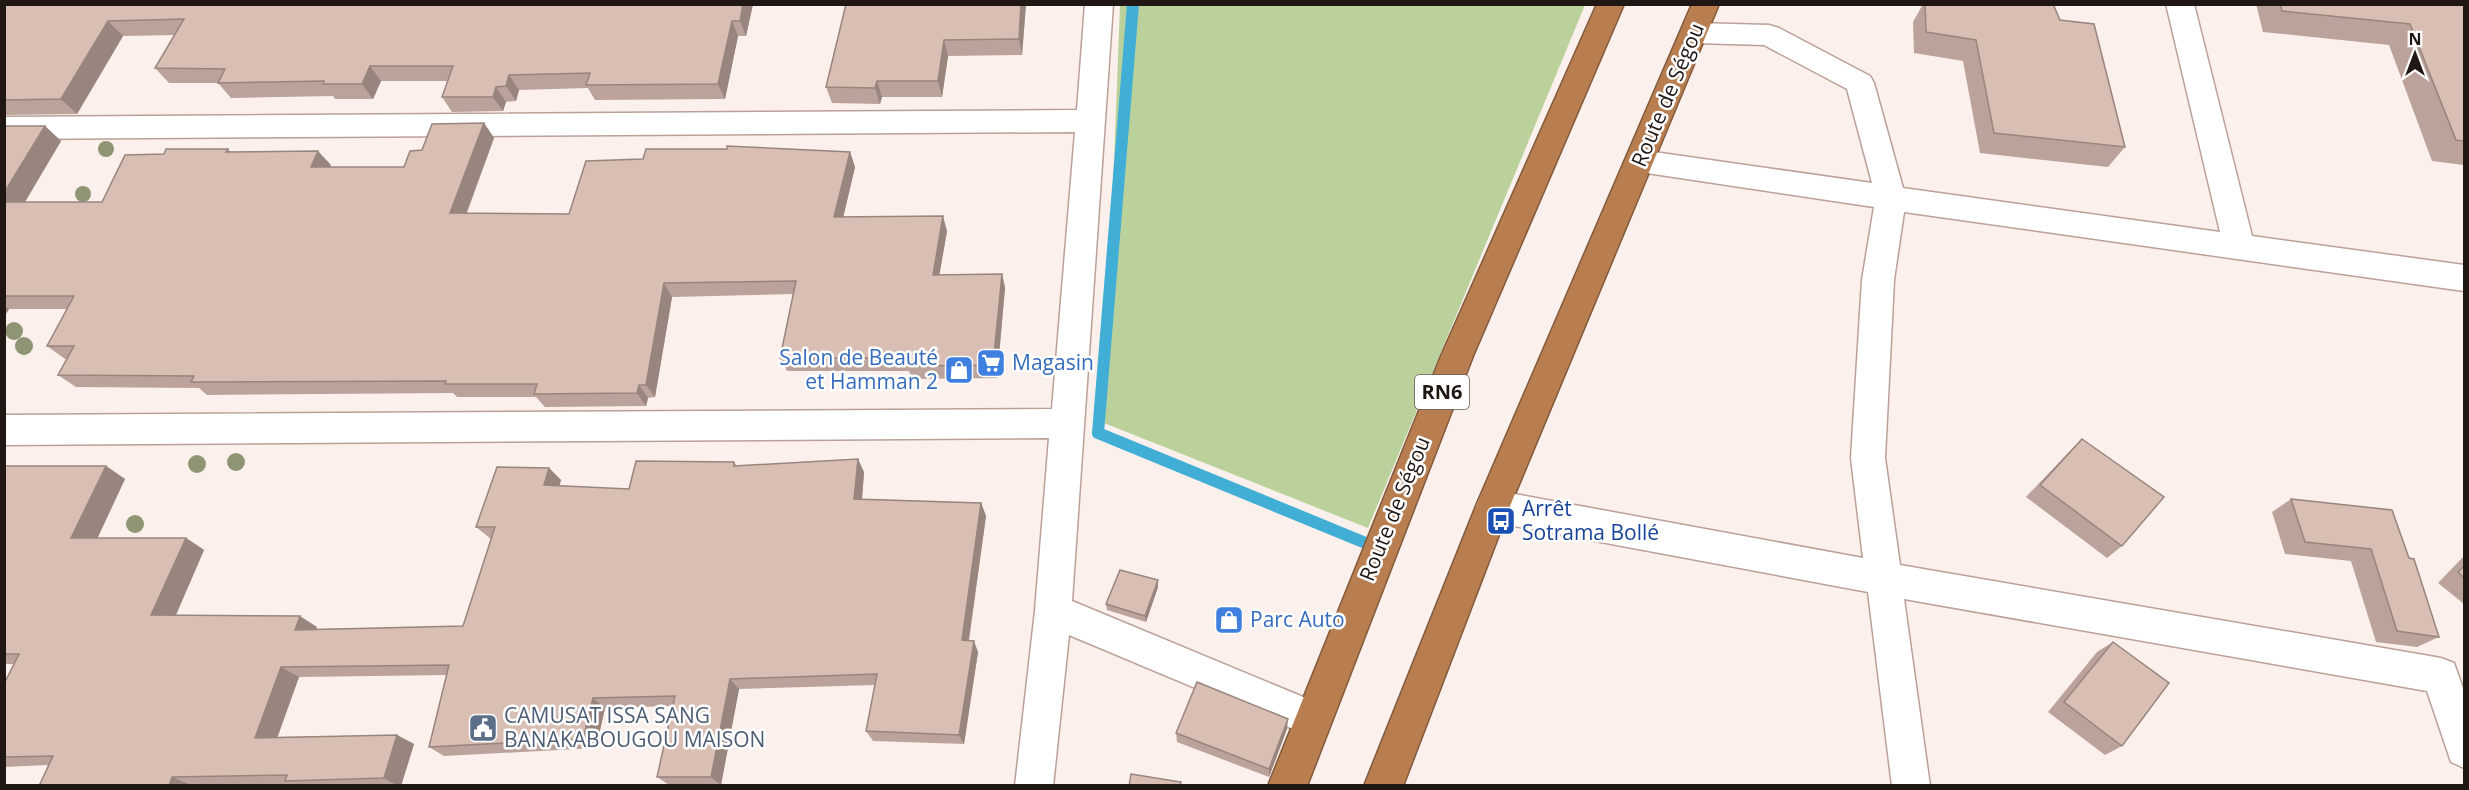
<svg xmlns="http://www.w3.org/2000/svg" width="2469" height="790" viewBox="0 0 2469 790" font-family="'Open Sans',sans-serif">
  <rect width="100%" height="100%" fill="#fbf0ec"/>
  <path fill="#bad19c" d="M1120,5H1585L1368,528L1104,423Z"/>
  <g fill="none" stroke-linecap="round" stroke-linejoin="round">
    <path stroke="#41afd5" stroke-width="12" d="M1133,4L1098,433L1368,544"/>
    <g stroke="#bba097" stroke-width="3">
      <g id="minor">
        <path d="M1085,4H1113L1072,601L1325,706L1331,719L1325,732L1312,737L1069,635L1053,786H1015L1035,611L1049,438L4,445V415L1052,409L1075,132L4,139V117L1077,110Z"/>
        <path d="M2166,4H2194L2252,236L2464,265V291L1904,212L1894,280L1885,458L1900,565L2441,658L2454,663L2464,691V768L2451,762L2427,691L1904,599L1930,786H1892L1868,592L1493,522L1481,517L1476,506L1481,495L1493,490L1863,558L1851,458L1862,280L1874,207L1640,172L1630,169L1625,161L1630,153L1640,150L1872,183L1847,89L1764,45L1695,43L1685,40L1681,33L1685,26L1695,23L1769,25L1779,28L1870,76L1874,83L1903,188L2220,232Z"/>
      </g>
    </g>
    <g stroke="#835a3b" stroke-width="3">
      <g id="highway">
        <path d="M1597,4H1624L1473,356L1307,786H1268L1441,356Z"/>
        <path d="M1692,4H1719L1510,506L1403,786H1364L1476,506Z"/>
      </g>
    </g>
    <use href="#minor" fill="#fff" fill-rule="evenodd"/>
    <use href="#highway" fill="#b87e50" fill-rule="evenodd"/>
  </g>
  <g fill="#8f9574">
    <circle cx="106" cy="149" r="8"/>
    <circle cx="83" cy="194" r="8"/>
    <circle cx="14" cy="331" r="9"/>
    <circle cx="24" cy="346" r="9"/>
    <circle cx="236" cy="462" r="9"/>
    <circle cx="197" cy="464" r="9"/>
    <circle cx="135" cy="524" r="9"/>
  </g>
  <g fill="#bba39b">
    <path d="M4,4H753L746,36H738L725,99L595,100L588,88L519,90L516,101L506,102L503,111L452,112L442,97L448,81H381L373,99H335L333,96L231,98L218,83H169L155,68L175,35L123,36L77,114L4,115Z"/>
    <path d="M846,4H1026L1022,55L948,56L942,97H882L880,104L832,103L826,87Z"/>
    <path d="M1923,4H2053L2060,20L2125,147L2108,167L1980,153L1963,61L1914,53L1913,22Z"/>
    <path d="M2256,4H2464V165L2432,161L2389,45L2263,32Z"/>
    <path d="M484,123L494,138L467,213L569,214L643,159L850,152L855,167L843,217L947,231L939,275L1002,274L1005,288L997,378L912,379L909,371H787L780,358L793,294L672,297L655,397L648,398L646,406L545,407L536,397H457L453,393L207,395L199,388L76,387L58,375L67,359H65L47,346L67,309H9L4,317V126H45L61,141L25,202H102L164,154L228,149L231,152L331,165L330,167H404L422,150Z"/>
    <path d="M2082,439L2122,546L2107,558L2026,497L2068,453Z"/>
    <path d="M734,462L737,466L864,472L862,499L981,503L986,516L969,641L978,652L964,744L873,741L866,731L875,685L739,689L721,785H669L657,777L673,706L605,708L596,748L444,756L429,747L447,675L299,677L277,737L397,735L414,744L401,786H295L292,784L193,786H39L48,765L4,767V684L14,664H4V466H106L125,479L97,538H186L204,550L176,615L317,627L316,629L463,626L491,539L476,527L549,468L561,480L559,486L629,489Z"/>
    <path d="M2291,499L2409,558L2439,637L2417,647L2376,642L2351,561L2285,554L2272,512Z"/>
    <path d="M2464,556V604L2438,583Z"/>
    <path d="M1158,580V587L1146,622L1107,610L1106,604Z"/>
    <path d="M2113,642L2122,746L2105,755L2048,712L2097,652Z"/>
    <path d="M1287,729L1269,777L1177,742L1176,733Z"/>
  </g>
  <g fill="#98857e">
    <path d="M743,4H753L746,36L740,21Z"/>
    <path d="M1021,4H1026L1022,55L1019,39Z"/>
    <path d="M108,21L123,36L77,114L61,99Z"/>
    <path d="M732,21L738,36L725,99L718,84Z"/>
    <path d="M944,40L948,56L942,97L938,81Z"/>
    <path d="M370,66L381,81L373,99L362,84Z"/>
    <path d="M509,75L519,90L516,101L506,86Z"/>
    <path d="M877,81L882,97L880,104L875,88Z"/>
    <path d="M496,87L506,102L503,111L493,97Z"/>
    <path d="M484,123L494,138L461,227L450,213Z"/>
    <path d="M45,126L61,141L16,217L4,207V193Z"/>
    <path d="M318,151L331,165L324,182L311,167Z"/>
    <path d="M850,152L855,167L840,231L834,217Z"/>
    <path d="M943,216L947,231L937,289L933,275Z"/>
    <path d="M1002,274L1005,288L997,378L993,365Z"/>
    <path d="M664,283L672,297L655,397L646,385Z"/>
    <path d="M4,306L9,309L4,317Z"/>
    <path d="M639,385L648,398L646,406L637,393Z"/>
    <path d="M858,459L864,472L861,512L854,499Z"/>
    <path d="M106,466L125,479L92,550L71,538Z"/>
    <path d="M549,468L561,480L556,497L544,485Z"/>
    <path d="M981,503L986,516L967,651L962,640Z"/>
    <path d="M186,538L204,550L171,626L151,615Z"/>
    <path d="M1158,580V587L1146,622L1145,616Z"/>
    <path d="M300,616L317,627L312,641L295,630Z"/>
    <path d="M974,641L978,652L964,744L959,735Z"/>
    <path d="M281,667L299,677L274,747L255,738Z"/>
    <path d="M730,679L739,689L721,785L711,777Z"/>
    <path d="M593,698L605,708L596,748L583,739Z"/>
    <path d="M1288,719L1287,729L1269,777V769Z"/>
    <path d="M397,735L414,744L401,786H398L384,778Z"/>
    <path d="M172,777L193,786H169Z"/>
  </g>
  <g fill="#d9beb4" stroke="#98857e" stroke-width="1.5">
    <path d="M4,4H743L740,21H732L718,84L586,85L590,73L509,75L506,86L496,87L493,97H442L453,66H370L362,84H323L324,81L218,83L225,69L155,68L184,19L108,21L61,99L4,100Z"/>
    <path d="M846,4H1021L1019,39L944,40L938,81H877L875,88L826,87Z"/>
    <path d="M1925,4H2053L2060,20L2094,24L2125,147L1994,133L1976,40L1926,32Z"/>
    <path d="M2280,4H2464V141L2456,140L2410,24L2282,11Z"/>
    <path d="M484,123L450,213L569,214L586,161L643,159L646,149H727V146L850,152L834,217L943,216L933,275L1002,274L993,365L907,366L908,358H780L796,281L664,283L646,385H639L637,393L534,394L537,384H445L446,381L191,382L194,376L58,375L74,346H47L74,296H4V202H102L125,155L164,154L166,149H228L226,152L318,151L311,167H404L410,151L422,150L432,124Z"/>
    <path d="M4,126H45L4,193Z"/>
    <path d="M2082,439L2164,497L2122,546L2040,485Z"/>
    <path d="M858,459L854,499L981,503L962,640L974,641L959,735L866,731L877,674L730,679L711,777H657L675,696L593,698L583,739L429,747L449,665L281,667L255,738L397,735L384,778L285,781L287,775L172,777L169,786H39L53,756L4,757V684L19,654H4V466H106L71,538H186L151,615L300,616L295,630L463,626L495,527H476L497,467L549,468L544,485L629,489L636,461L734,462V466Z"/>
    <path d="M2291,499L2392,510L2409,558L2414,559L2439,637L2397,631L2371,549L2305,542Z"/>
    <path d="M2464,566V578L2458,572Z"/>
    <path d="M1120,570L1158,580L1145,616L1106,604Z"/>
    <path d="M2113,642L2169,683L2122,746L2064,702Z"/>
    <path d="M1197,682L1288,719L1269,769L1176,733Z"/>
    <path d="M1131,774L1181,782L1180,786H1129Z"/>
  </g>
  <defs>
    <g id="supermarket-square" transform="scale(1.5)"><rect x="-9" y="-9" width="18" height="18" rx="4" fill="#3f7fe0" stroke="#fff"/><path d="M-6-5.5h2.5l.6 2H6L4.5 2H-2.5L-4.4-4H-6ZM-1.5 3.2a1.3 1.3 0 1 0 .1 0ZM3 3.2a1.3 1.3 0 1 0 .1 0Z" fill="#fff"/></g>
    <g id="shop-square" transform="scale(1.5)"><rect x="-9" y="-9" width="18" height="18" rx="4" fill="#3f7fe0" stroke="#fff"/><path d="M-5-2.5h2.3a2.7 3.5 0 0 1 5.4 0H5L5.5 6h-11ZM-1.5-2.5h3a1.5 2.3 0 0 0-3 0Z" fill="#fff"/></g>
    <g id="bus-square" transform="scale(1.5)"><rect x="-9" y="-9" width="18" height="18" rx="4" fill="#1a4fb4" stroke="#fff"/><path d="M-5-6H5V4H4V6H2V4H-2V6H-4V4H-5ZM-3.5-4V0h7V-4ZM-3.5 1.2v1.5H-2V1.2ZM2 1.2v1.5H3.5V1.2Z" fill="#fff"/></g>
    <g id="civic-square" transform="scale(1.5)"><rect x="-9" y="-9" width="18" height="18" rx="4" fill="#5c6f8a" stroke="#fff"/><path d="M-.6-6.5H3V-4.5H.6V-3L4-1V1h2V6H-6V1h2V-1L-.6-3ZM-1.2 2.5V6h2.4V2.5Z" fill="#fff"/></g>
  </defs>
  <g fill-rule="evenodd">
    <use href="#supermarket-square" x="991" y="363"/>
    <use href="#shop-square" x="959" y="370"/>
    <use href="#bus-square" x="1501" y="521"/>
    <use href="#shop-square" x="1229" y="620"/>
    <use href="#civic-square" x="483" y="728"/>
  </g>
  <g text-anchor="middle" stroke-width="5" stroke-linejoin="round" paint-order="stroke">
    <rect fill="#fff" stroke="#635d5a" stroke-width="1.5" x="1415" y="375" width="54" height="34" rx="4.5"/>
    <g font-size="20" font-weight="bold" fill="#201714">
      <text x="1442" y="399">RN6</text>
    </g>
    <g font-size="21" fill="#201714" stroke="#fff">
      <text transform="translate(1668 95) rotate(-67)" y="7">Route de Ségou</text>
      <text transform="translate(1395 509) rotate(-68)" y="7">Route de Ségou</text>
    </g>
    <g font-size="21" fill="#366cbe" stroke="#fff" text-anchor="start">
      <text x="938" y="365" text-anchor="end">Salon de Beauté<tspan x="938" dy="24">et Hamman 2</tspan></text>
      <text x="1012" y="370">Magasin</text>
      <text x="1250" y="627">Parc Auto</text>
    </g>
    <g font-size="21" fill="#164399" stroke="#fff" text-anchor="start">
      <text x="1522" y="516">Arrêt<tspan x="1522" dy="24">Sotrama Bollé</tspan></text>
    </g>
    <g font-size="21" fill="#4e5e75" stroke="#fff" text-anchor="start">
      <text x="504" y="723">CAMUSAT ISSA SANG<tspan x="504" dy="24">BANAKABOUGOU MAISON</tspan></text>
    </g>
  </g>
  <rect width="2469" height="790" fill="none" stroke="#201714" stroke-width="12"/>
  <g transform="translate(2415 54)" stroke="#ffffff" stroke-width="4.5" paint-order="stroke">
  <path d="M0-4.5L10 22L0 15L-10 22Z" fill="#201714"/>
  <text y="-9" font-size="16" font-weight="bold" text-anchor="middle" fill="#201714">N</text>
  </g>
</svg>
